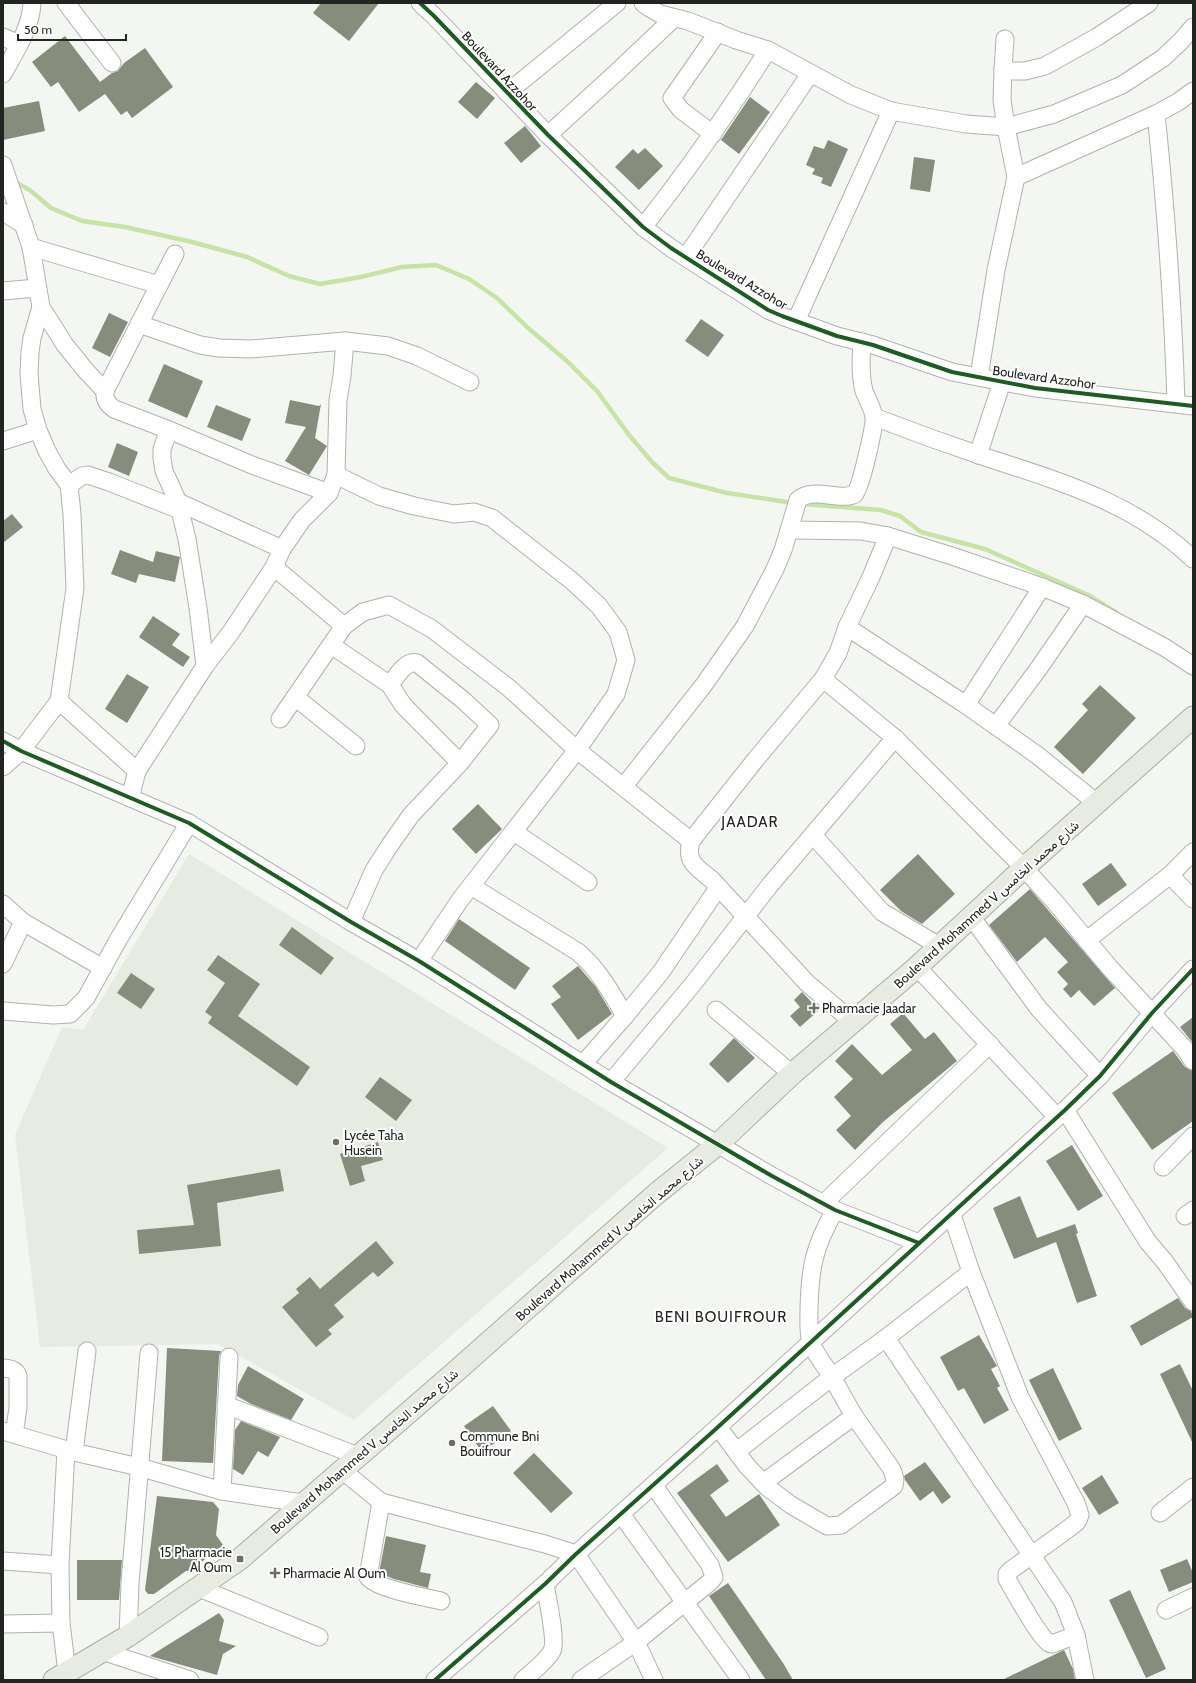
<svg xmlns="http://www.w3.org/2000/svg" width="1196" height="1683" viewBox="0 0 1196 1683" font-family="Cabin,Vazirmatn,sans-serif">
  <rect width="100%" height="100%" fill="#f4f6f2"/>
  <path fill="#e7ece2" d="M189,854L668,1148L354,1420L218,1344L40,1347L15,1135L62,1027L83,1030Z"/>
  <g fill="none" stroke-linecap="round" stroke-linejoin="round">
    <g stroke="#c6e4a3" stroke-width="4.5">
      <path d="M13,183H17L31,191L51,208L82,221L125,227L192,242L247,257L289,276L320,284L361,277L402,267L436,265L469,279L497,298L527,327L568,362L597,391L629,435L652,462L669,478L727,493L794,503"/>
      <path d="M802,504L881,510L900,516L921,532L985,549L1088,595L1117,613"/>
    </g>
  </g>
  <g fill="#878d7c">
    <path d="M321,3H379L349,41L313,13Z"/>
    <path d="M65,36L100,82L112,73L118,71L124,63L145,48L173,87L132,118L127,111L121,115L105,94L79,112L58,82L51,87L32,62Z"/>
    <path d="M476,82L495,98L477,119L458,102Z"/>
    <path d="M750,97L770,112L739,154L721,140Z"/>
    <path d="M39,101L45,131L3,140V108Z"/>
    <path d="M525,126L541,146L521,163L504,143Z"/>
    <path d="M828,140L848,149L831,187L821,183L823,178L812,174L815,169L806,165L814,146L824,149Z"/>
    <path d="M645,148L663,166L639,190L615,167L633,149L638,154Z"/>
    <path d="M914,157L935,160L930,192L910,189Z"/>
    <path d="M109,313L128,322L110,357L92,348Z"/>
    <path d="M701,319L724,335L708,357L685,341Z"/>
    <path d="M164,364L203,381L187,418L148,401Z"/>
    <path d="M290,400L319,406L321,404L315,438L327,446L309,475L285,461L306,427L285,423Z"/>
    <path d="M216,405L251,419L242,441L207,427Z"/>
    <path d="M117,443L138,452L129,476L108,467Z"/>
    <path d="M12,514L23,527L3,543V521Z"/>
    <path d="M120,550L153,562L156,551L180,557L175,582L139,574L136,583L111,574Z"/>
    <path d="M153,616L180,634L172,645L190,657L183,667L139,637Z"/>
    <path d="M127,674L149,687L127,723L105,709Z"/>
    <path d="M1100,685L1136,718L1083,774L1054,747L1088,710L1082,704Z"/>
    <path d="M478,804L502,829L476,854L452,829Z"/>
    <path d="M918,854L955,894L922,924L901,911L880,890Z"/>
    <path d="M1111,863L1127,885L1098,906L1082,884Z"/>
    <path d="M1030,889L1115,988L1094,1006L1079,990L1071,998L1063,989L1068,984L1057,972L1068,962L1045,937L1017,962L989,925Z"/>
    <path d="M459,919L530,968L515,990L445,941Z"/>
    <path d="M292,927L334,958L321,975L279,945Z"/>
    <path d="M218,955L260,984L238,1016L310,1067L297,1086L208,1023L212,1017L205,1012L225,983L207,970Z"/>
    <path d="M578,966L596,987L612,1014L578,1040L551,1004L561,997L552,986Z"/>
    <path d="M131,973L155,989L141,1009L117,993Z"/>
    <path d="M802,992L819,1010L800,1027L790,1016L800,1007L794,1000Z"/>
    <path d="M903,1013L925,1039L934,1032L957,1061L883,1122L855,1150L836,1130L851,1116L834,1097L853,1079L835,1061L852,1044L882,1075L912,1050L890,1024Z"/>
    <path d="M1193,1017V1043L1180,1027Z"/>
    <path d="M734,1038L755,1058L728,1083L709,1064Z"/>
    <path d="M1173,1051L1185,1067L1193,1071V1121L1152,1150L1112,1093Z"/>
    <path d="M380,1077L412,1100L396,1121L365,1097Z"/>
    <path d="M378,1142L383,1160L361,1166L365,1181L350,1186L340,1154Z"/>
    <path d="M1072,1145L1103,1196L1078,1211L1046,1161Z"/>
    <path d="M280,1169L284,1191L217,1203L221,1246L139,1254L137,1230L194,1225L187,1185Z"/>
    <path d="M1020,1196L1037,1238L1075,1224L1078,1233L1076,1234L1097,1296L1077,1303L1056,1242L1014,1259L993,1208Z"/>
    <path d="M376,1241L394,1263L378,1277L373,1272L334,1305L344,1317L328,1330L332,1334L316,1347L282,1307L299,1293L296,1289L310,1277L320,1289Z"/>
    <path d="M1178,1298L1185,1308L1191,1311L1193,1317L1141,1346L1130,1326Z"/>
    <path d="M979,1335L997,1366L991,1369L1000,1386L997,1388L1009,1410L984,1424L964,1388L958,1391L940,1357Z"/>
    <path d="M167,1348L221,1351L219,1356L213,1463L162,1461Z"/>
    <path d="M1180,1364L1193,1391V1444L1160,1374Z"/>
    <path d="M248,1366L304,1399L291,1420L251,1404L237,1396L238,1385Z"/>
    <path d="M1053,1368L1082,1429L1059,1441L1029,1380Z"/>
    <path d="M493,1406L511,1431L482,1452L464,1426Z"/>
    <path d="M241,1421L280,1437L268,1457L258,1451L243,1475L233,1469L235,1430Z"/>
    <path d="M534,1453L573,1493L551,1513L513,1473Z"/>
    <path d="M925,1462L951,1497L942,1504L933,1491L920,1501L905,1480L904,1476Z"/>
    <path d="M717,1464L729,1481L710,1495L726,1517L759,1494L780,1525L728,1562L677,1493Z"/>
    <path d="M1102,1475L1119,1503L1099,1515L1082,1488Z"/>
    <path d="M157,1496L213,1502L219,1509L216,1535L223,1545L194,1568L193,1571H186L154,1594H148L145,1590Z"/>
    <path d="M386,1536L426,1545L420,1572L431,1574L428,1588L394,1579L379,1573Z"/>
    <path d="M1187,1559L1193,1573V1582L1169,1592L1160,1570Z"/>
    <path d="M77,1560H122L119,1600H77Z"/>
    <path d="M728,1583L783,1663L793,1680H766L709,1596Z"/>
    <path d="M1130,1590L1166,1669L1146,1678L1109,1600Z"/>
    <path d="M219,1613L224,1620L219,1641L236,1646L223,1654L217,1675L150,1656Z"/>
    <path d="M1064,1650L1073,1669L1075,1680H1002Z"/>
  </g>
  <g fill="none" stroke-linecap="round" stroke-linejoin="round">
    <g stroke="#b1b2af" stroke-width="19">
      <g id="minor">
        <path d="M66,3L112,63"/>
        <path d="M420,3L434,16L548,135L643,227L671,248L768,310L782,316L837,336L873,345L952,372L1035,388L1193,406"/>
        <path d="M643,3L648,7L660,14L688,21L736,40L768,50L851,95L891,111L966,124L1006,127L1054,114L1122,85L1163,58L1181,41L1193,27"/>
        <path d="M3,37L19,44"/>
        <path d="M1003,69L1013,71H1025L1045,66L1097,37L1149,3"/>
        <path d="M3,74C15,52 31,28 32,3"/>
        <path d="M507,93L617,3"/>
        <path d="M1156,114C1166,210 1173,306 1176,403"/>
        <path d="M713,134L681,110L672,98L718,32"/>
        <path d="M548,135L617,72L673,19"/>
        <path d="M3,165L31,247L41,307L65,345L86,371L105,391"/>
        <path d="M1016,177L1156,114L1178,102L1193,91"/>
        <path d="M3,212L24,225"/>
        <path d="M643,227C688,170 729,111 768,50"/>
        <path d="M31,247L159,285"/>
        <path d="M175,254L105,391C104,399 108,405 114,409L169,430L252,465L329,493"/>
        <path d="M686,257L810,74"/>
        <path d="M3,291L37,288"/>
        <path d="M41,307L32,338L30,352L29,374L32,409L38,430L47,451L57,469L69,485L72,514L75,588L59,701L137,771"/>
        <path d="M796,321L891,111"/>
        <path d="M139,324L200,345L219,348L251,349L345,341L388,346L417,356L470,382"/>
        <path d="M979,377L996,270L1016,177L1006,127L1002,100L1003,69L1005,39"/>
        <path d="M874,417C913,432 952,446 991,459C1065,483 1135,504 1193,559"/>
        <path d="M169,430L162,449V458L164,471L178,502L187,539L198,608L205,666"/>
        <path d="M3,441L38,430"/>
        <path d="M978,455L1002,382"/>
        <path d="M336,475L379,496L414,506L454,514L474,512L492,518L572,581L599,606L618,632L626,660L616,694L577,750L460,900L419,961"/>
        <path d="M69,485L82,476L88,475L109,482L180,510"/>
        <path d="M178,502L282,549"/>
        <path d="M790,530L861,531L888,536L955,557L1042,587L1083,604L1164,647L1193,666"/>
        <path d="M274,567L344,626"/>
        <path d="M847,627L966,705L1037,755L1098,804"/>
        <path d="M331,645L390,685L403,705L460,763"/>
        <path d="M823,679L895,738L1024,868L1055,902L1110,968L1185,1049L1193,1061"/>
        <path d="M295,697L356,746"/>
        <path d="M966,705L1042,587"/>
        <path d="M280,719L344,626L363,612L389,605L432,629L509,688L577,750L691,841"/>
        <path d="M996,726L1039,668L1083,604"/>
        <path d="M3,741L21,751L189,823L351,922L419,961L611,1082L772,1176L835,1210L919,1243"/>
        <path d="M3,767L21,751L59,701"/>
        <path d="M624,786L703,686L745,626L775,569L783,550L798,500C813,486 841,502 855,494C860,491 875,425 874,417C873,409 867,399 864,391C860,375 861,358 862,342"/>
        <path d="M130,798L137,771L205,666L231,632L274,567L282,549L302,520L329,493L336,475L338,400L342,376L345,341"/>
        <path d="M514,832L588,882"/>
        <path d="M813,835L882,912L939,946"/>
        <path d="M1170,875L1193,899"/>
        <path d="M471,886L578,952C599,970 611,992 625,1016"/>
        <path d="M3,904L23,922L103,968"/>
        <path d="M972,918L1039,1009L1100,1076"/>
        <path d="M351,922L374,870L390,845L411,815L460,763L490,725L463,700L417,663C405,660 396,677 390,685"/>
        <path d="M1087,940L1170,875L1193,852"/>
        <path d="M3,964L23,922"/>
        <path d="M917,967L1057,1117"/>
        <path d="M716,1010L792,1074"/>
        <path d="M3,1011L53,1015L70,1014L86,998L118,940L189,823"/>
        <path d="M853,1022L807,983L712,880C697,867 685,863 691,841L756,759L823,679L838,653L847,627L871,577L888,536"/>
        <path d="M583,1064L625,1016L661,972L718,888"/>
        <path d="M611,1082L693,984L770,885L895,738"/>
        <path d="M1065,1110L1148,1242L1165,1262L1193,1302"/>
        <path d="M1163,1167L1193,1136"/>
        <path d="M823,1204L990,1044"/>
        <path d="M835,1210C814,1247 810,1267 809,1309C809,1320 808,1333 811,1343C815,1354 826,1367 832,1377L886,1338L1063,1602L1076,1635L1085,1680"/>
        <path d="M952,1215L971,1272L1020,1397L1076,1503L1080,1515L1077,1522L1068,1529L1011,1570L1007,1574V1579C1014,1591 1040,1638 1049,1643C1052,1645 1052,1644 1055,1643L1076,1635"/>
        <path d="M1185,1216L1193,1210"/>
        <path d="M886,1338L971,1272"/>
        <path d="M3,1368C10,1369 16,1369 18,1376V1408L14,1434"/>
        <path d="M226,1405L358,1456"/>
        <path d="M718,1427L747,1466L767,1487L791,1505L827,1526L841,1525L894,1486C896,1479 894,1474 891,1468L854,1416L832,1377L737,1451"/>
        <path d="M3,1431L74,1452L139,1467L222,1491L302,1503"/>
        <path d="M66,1450L60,1565L61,1623L67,1672"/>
        <path d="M74,1452L87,1351"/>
        <path d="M342,1470L381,1502L461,1523L545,1544L576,1554L636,1642L654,1680"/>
        <path d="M763,1483L854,1416"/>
        <path d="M222,1491L229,1357"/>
        <path d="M381,1502L368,1577C377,1589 425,1597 441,1601"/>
        <path d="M1160,1513L1193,1487"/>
        <path d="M621,1514L741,1680"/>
        <path d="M3,1561L60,1565"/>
        <path d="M199,1588L319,1637"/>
        <path d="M1166,1610L1193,1597"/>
        <path d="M3,1624L61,1623"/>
        <path d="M128,1636L130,1583L149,1353"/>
        <path d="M102,1651L190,1680"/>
        <path d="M435,1680L545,1584L576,1554L718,1427L1065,1110L1100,1076L1152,1013L1193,969"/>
        <path d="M523,1680C533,1671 546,1662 552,1651C557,1641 547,1597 545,1584"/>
        <path d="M581,1680L636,1642L710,1582L714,1577L710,1565L654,1486"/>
      </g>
    </g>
    <g stroke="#a8b09f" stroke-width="23">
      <path id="major" d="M54,1680L128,1636L240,1559L454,1373L656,1194L718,1144L792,1074L917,967L1024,868L1193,717"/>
    </g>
    <use href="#minor" stroke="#fdfefd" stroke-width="17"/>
    <use href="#major" stroke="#e7ebe2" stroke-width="21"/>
    <g stroke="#fff" stroke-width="6">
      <g id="cycleway">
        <path d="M420,3L434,16L548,135L643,227L671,248L768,310L782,316L837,336L873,345L952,372L1035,388L1193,406"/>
        <path d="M3,741L21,751L189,823L351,922L419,961L611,1082L772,1176L835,1210L919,1243"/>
        <path d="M435,1680L545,1584L576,1554L718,1427L1065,1110L1100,1076L1152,1013L1193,969"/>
      </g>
    </g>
    <use href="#cycleway" stroke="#1b5e20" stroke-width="4"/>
  </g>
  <g fill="#6c6e6a" stroke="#fff" stroke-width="1.5">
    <path d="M812 1002h4v4h4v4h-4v4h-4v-4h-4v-4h4z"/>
    <circle cx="336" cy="1142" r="4"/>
    <circle cx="452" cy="1443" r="4"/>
    <rect x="236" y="1555" width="8" height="8" rx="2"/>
    <path d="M273 1567h4v4h4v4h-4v4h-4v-4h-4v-4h4z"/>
  </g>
  <g text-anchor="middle" stroke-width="4" stroke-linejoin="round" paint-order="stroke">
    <g font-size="13" fill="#222421" stroke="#fff">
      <text transform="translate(500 71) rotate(47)" y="5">Boulevard Azzohor</text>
      <text transform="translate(742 279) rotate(31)" y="5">Boulevard Azzohor</text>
      <text transform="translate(1044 377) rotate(8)" y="5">Boulevard Azzohor</text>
      <text transform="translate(986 904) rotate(-42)" y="5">Boulevard Mohammed V شارع محمد الخامس</text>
      <text transform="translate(609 1238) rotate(-41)" y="5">Boulevard Mohammed V شارع محمد الخامس</text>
      <text transform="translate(364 1451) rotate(-41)" y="5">Boulevard Mohammed V شارع محمد الخامس</text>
    </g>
    <g font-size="13" fill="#222421" stroke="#fff" text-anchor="start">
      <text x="822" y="1013">Pharmacie Jaadar</text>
      <text x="344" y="1140">Lycée Taha<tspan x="344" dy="15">Husein</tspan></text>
      <text x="460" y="1441">Commune Bni<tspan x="460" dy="15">Bouifrour</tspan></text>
      <text x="232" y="1557" text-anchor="end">15 Pharmacie<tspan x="232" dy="15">Al Oum</tspan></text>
      <text x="283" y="1578">Pharmacie Al Oum</text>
    </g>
    <g font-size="15" letter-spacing="1" fill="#222421" stroke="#fff">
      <text x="750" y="827">JAADAR</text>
      <text x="721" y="1322">BENI BOUIFROUR</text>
    </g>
  </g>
  <rect width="1196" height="1683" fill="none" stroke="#222421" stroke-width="8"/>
  <path d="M18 34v6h108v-6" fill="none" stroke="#222421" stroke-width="2"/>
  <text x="24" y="34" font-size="12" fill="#222421" stroke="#ffffff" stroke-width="3" paint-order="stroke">50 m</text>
</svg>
